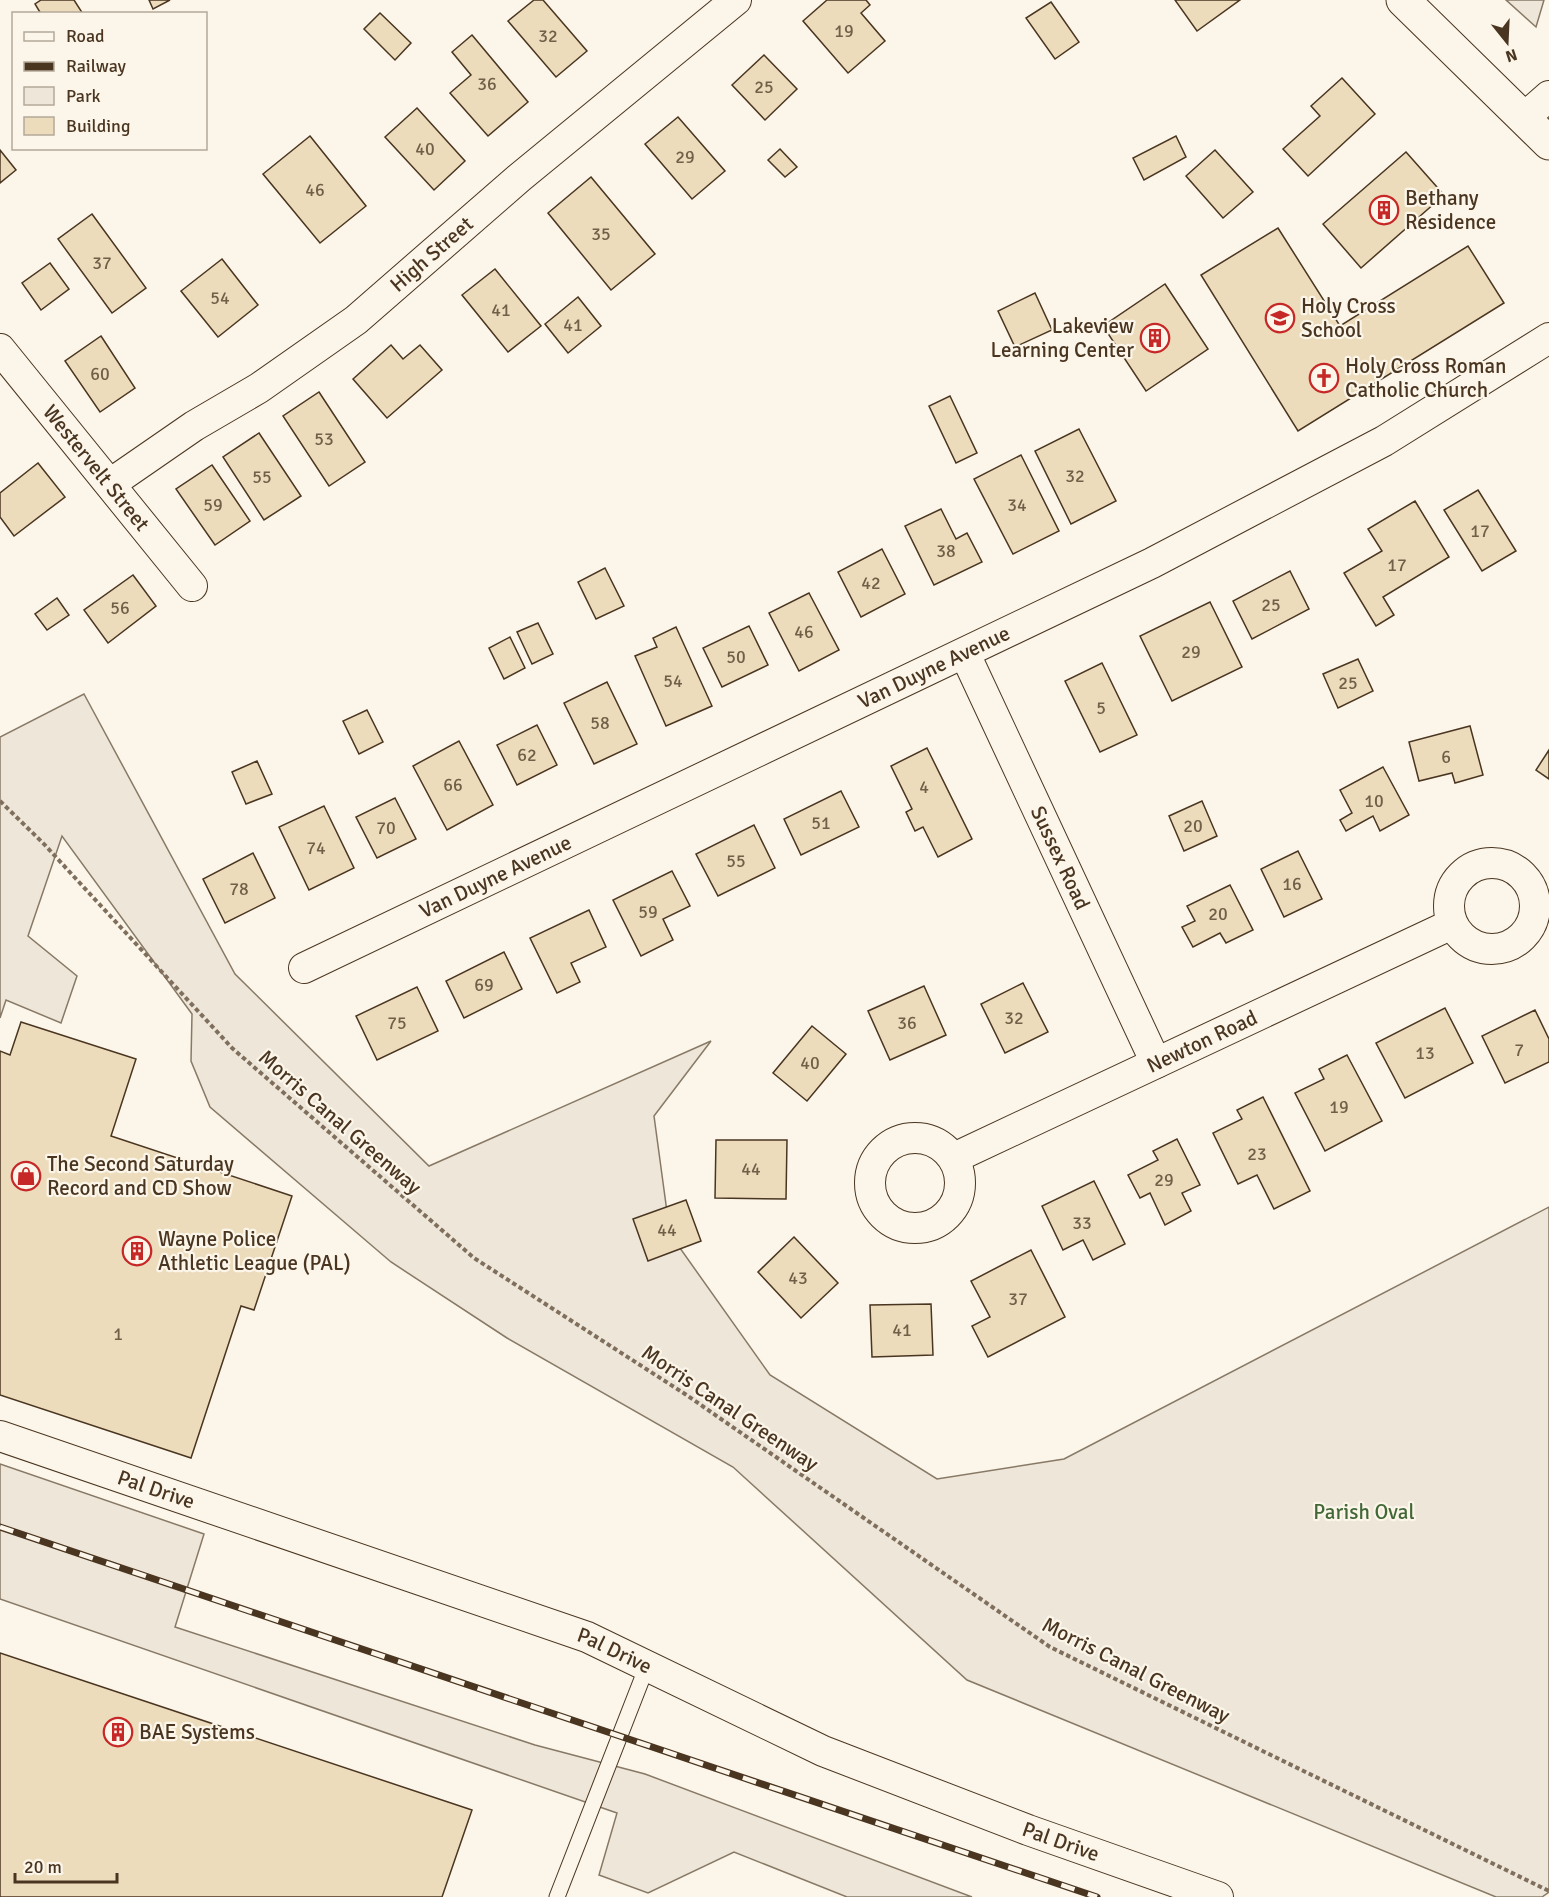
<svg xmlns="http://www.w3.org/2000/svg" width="1549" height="1897" viewBox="0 0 1549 1897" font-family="Signika,sans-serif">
  <rect width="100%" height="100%" fill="#fbf6e9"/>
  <g fill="#ede6d9" stroke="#887966" stroke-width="1.5">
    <path d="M1506,0H1544L1536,27Z"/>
    <path d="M84,694L235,974L429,1166L711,1041L654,1116L670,1234L770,1375L937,1479L1064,1459L1549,1207V1892L1542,1897H1496L967,1680L733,1467L507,1338L391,1262L210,1107L191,1061L192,1014L62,836L28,936L77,976L61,1023L6,1000L0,1018V737Z"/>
    <path d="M0,1464L204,1534L175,1627L535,1745L645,1774L972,1897H847L734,1852L648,1893L599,1875L617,1813L0,1599Z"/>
  </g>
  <g fill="#ecdcbc" stroke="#4a3520" stroke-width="1.5">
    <path d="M41,0H74L83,14H41L35,4Z"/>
    <path d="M149,0H170L153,9Z"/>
    <path d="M534,0H543L587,51L556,77L508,21Z"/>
    <path d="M827,0H866L870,5L861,13L885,41L848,73L803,21Z"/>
    <path d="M1175,0H1240L1197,31Z"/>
    <path d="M1051,2L1079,42L1055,59L1026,18Z"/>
    <path d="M380,13L411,43L395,60L364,29Z"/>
    <path d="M472,35L528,102L488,136L450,93L471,75L452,52Z"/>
    <path d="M764,55L797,89L765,120L732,85Z"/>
    <path d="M1342,78L1375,114L1308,176L1283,149L1320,116L1311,106Z"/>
    <path d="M417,108L465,161L434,190L385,137Z"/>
    <path d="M678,117L725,171L692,199L645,144Z"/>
    <path d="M310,136L366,206L320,243L263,174Z"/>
    <path d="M1176,136L1186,157L1144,180L1133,158Z"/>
    <path d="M780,149L797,167L785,177L768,160Z"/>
    <path d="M0,150L16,170L0,183Z"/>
    <path d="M1215,150L1253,192L1223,218L1186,176Z"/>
    <path d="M1406,152L1444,195L1361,268L1323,224Z"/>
    <path d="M591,177L655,254L611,290L548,213Z"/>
    <path d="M92,214L146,288L112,313L58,239Z"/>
    <path d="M1278,228L1340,326L1468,246L1504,303L1298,431L1201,275Z"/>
    <path d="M222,259L258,305L218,337L181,291Z"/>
    <path d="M50,263L69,289L41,310L22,283Z"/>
    <path d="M495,269L541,326L508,352L462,295Z"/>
    <path d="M1165,284L1208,349L1146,391L1103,326Z"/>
    <path d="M1035,293L1052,330L1015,347L998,311Z"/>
    <path d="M578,297L601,326L568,353L545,324Z"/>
    <path d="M101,336L135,388L100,412L65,361Z"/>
    <path d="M391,345L403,359L420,345L442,370L387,418L353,379Z"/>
    <path d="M319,392L365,462L329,486L283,416Z"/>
    <path d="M950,396L977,453L956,463L929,406Z"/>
    <path d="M1079,429L1116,501L1071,524L1035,451Z"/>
    <path d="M259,433L301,496L264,520L223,457Z"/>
    <path d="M1021,455L1059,531L1013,554L974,479Z"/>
    <path d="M38,463L65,497L14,536L0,517V493Z"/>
    <path d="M212,465L250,521L215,545L176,489Z"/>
    <path d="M1478,490L1516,551L1482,571L1444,510Z"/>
    <path d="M1415,501L1449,557L1383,597L1394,615L1376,626L1344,573L1382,551L1368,529Z"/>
    <path d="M941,509L956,539L967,533L982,562L934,585L905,526Z"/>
    <path d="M882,549L905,594L861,617L838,572Z"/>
    <path d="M605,568L624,606L596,619L578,582Z"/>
    <path d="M1290,571L1309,609L1252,639L1233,601Z"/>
    <path d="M133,575L156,606L108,643L84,610Z"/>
    <path d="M809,593L839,650L799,671L769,613Z"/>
    <path d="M57,598L69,615L47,630L35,614Z"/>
    <path d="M1210,602L1242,667L1172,701L1140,636Z"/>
    <path d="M538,623L553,654L532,664L517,632Z"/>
    <path d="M749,626L768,665L722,687L703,648Z"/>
    <path d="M676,627L712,706L666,726L635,656L657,647L653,638Z"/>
    <path d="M510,637L525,668L504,679L489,648Z"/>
    <path d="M1358,659L1373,691L1338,708L1323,674Z"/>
    <path d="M1102,663L1137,735L1100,752L1065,681Z"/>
    <path d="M607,682L637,744L594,764L564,703Z"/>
    <path d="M367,710L383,742L359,754L343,721Z"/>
    <path d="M537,725L557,765L517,785L497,745Z"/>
    <path d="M1470,726L1483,775L1455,783L1452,773L1419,781L1409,742Z"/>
    <path d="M459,741L493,805L447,830L413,766Z"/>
    <path d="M927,748L972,839L938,857L923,827L915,831L906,812L912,809L891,766Z"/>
    <path d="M1549,750V779L1536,770Z"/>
    <path d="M257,761L272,794L246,804L232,772Z"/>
    <path d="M1383,767L1409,815L1380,831L1373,816L1346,831L1340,820L1352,813L1340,790Z"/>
    <path d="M841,791L859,827L801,855L784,819Z"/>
    <path d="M395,798L416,839L377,858L356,817Z"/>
    <path d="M1202,801L1217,836L1184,851L1169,816Z"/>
    <path d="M324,806L354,868L309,890L279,827Z"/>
    <path d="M754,825L775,868L718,896L696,854Z"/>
    <path d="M1298,851L1322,899L1284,917L1261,869Z"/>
    <path d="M253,853L275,898L225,923L203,879Z"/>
    <path d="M672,871L690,906L663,919L673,940L641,956L613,900Z"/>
    <path d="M1230,885L1253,930L1226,943L1220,933L1193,947L1182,927L1195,921L1187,906Z"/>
    <path d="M589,910L606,947L571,963L580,982L557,993L530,938Z"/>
    <path d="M504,952L522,989L464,1018L446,981Z"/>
    <path d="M1023,983L1048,1032L1005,1053L981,1004Z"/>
    <path d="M924,986L946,1035L890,1060L868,1011Z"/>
    <path d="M417,987L438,1031L377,1060L356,1016Z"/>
    <path d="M1445,1008L1473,1063L1405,1098L1376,1043Z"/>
    <path d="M1535,1010L1549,1039V1062L1505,1083L1482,1036Z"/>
    <path d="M21,1022L136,1059L111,1136L292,1196L254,1310L241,1306L191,1458L0,1395V1051L10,1055Z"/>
    <path d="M812,1026L846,1054L807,1101L773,1073Z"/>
    <path d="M1347,1055L1382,1121L1325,1151L1295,1093L1324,1079L1319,1069Z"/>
    <path d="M1263,1097L1310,1191L1274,1209L1257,1175L1238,1184L1213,1133L1242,1119L1237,1110Z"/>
    <path d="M1177,1139L1200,1185L1182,1193L1191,1211L1165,1225L1150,1193L1140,1198L1128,1175L1158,1160L1153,1151Z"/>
    <path d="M716,1140H787L786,1199L715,1198Z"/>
    <path d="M1094,1181L1125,1244L1093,1260L1083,1240L1063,1250L1042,1206Z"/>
    <path d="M686,1200L701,1241L648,1261L633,1219Z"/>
    <path d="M794,1237L838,1283L801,1318L758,1272Z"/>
    <path d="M1031,1250L1065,1317L988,1357L972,1326L990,1317L971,1281Z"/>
    <path d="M931,1304L933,1355L872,1357L870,1305Z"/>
    <path d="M0,1653L472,1810L442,1897H0Z"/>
  </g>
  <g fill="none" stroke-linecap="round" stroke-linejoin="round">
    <g stroke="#4a3520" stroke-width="17">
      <path id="lane" d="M557,1897L647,1666"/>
    </g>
    <g stroke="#4a3520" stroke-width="32">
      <g id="street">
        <path d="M1524,118L1549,96"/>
        <path id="s1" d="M0,349L192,586"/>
        <path id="s2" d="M110,484L194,426L259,388L356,320L519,178L736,0"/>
        <path id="s3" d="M965,654L1156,1063"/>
        <circle cx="1492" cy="906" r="43"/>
        <path id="s4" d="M304,968L1152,563L1384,441L1549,338"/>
        <circle cx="915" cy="1183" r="45"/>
        <path id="s5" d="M954,1158L1452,924"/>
        <path id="s6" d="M0,1436L587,1637L823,1751L1028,1830L1218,1897"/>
      </g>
    </g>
    <g stroke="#4a3520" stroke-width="35">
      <path id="primary" d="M1403,0L1549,143"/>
    </g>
    <path stroke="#7f6f5c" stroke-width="4" stroke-dasharray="4.5 3" stroke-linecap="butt" d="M0,801L43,843L232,1048L474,1258L685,1394L1050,1647L1549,1891"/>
    <use href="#lane" stroke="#fbf6e9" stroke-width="15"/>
    <use href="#street" stroke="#fbf6e9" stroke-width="30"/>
    <use href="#primary" stroke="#fbf6e9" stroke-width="33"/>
    <g stroke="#4a3520" stroke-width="7">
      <path id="rail" d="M0,1527L1097,1897"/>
    </g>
    <use href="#rail" stroke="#fbf6e9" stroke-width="4.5" stroke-dasharray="14" stroke-linecap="butt"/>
  </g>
  <defs>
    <g id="building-ring" transform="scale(1.5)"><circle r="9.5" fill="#fbf6e9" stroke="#c62828" stroke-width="1.5"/><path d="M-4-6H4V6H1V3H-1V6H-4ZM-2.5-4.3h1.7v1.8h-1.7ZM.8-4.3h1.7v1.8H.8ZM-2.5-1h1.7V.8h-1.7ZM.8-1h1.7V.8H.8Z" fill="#c62828"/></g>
    <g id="school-ring" transform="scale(1.5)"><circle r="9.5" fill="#fbf6e9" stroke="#c62828" stroke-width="1.5"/><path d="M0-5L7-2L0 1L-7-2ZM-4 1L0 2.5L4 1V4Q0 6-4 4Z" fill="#c62828"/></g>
    <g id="church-ring" transform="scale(1.5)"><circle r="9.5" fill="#fbf6e9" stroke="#c62828" stroke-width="1.5"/><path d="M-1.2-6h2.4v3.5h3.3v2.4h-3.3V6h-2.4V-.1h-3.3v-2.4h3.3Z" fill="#c62828"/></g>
    <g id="shop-ring" transform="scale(1.5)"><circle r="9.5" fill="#fbf6e9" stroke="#c62828" stroke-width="1.5"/><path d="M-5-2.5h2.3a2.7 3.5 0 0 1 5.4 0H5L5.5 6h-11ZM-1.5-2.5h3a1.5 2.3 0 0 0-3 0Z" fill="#c62828"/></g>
  </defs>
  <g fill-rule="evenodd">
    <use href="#building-ring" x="1384" y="210"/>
    <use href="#school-ring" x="1280" y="318"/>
    <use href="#building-ring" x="1155" y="338"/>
    <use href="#church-ring" x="1324" y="378"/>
    <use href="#shop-ring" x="26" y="1176"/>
    <use href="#building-ring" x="137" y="1251"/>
    <use href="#building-ring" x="118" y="1732"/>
  </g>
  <g text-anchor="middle" stroke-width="4.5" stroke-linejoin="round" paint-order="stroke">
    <g font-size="18" fill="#725f47">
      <text x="844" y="37">19</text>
      <text x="548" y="42">32</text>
      <text x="487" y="90">36</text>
      <text x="764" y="93">25</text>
      <text x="425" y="155">40</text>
      <text x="685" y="163">29</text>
      <text x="315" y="196">46</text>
      <text x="601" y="240">35</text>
      <text x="102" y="269">37</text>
      <text x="220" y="304">54</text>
      <text x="501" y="316">41</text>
      <text x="573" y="331">41</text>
      <text x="100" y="380">60</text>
      <text x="324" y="445">53</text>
      <text x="1075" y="482">32</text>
      <text x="262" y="483">55</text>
      <text x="213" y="511">59</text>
      <text x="1017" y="511">34</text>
      <text x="1480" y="537">17</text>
      <text x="946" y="557">38</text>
      <text x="1397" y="571">17</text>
      <text x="871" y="589">42</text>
      <text x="1271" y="611">25</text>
      <text x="120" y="614">56</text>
      <text x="804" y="638">46</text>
      <text x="1191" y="658">29</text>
      <text x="736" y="663">50</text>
      <text x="673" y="687">54</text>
      <text x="1348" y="689">25</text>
      <text x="1101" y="714">5</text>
      <text x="600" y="729">58</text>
      <text x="527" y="761">62</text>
      <text x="1446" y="763">6</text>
      <text x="453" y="791">66</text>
      <text x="924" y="793">4</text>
      <text x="1374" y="807">10</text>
      <text x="821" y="829">51</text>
      <text x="1193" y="832">20</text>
      <text x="386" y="834">70</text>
      <text x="316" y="854">74</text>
      <text x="736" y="867">55</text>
      <text x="1292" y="890">16</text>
      <text x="239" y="895">78</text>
      <text x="648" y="918">59</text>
      <text x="1218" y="920">20</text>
      <text x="484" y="991">69</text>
      <text x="1014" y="1024">32</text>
      <text x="397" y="1029">75</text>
      <text x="907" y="1029">36</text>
      <text x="1519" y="1056">7</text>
      <text x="1425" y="1059">13</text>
      <text x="810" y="1069">40</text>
      <text x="1339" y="1113">19</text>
      <text x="1257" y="1160">23</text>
      <text x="751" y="1175">44</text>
      <text x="1164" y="1186">29</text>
      <text x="1082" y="1229">33</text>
      <text x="667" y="1236">44</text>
      <text x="798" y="1284">43</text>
      <text x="1018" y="1305">37</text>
      <text x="902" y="1336">41</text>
      <text x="118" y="1340">1</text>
    </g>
    <g font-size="21" fill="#4a3520" stroke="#fbf6e9" text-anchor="start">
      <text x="1405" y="205">Bethany<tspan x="1405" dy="24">Residence</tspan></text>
      <text x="1301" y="313">Holy Cross<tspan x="1301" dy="24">School</tspan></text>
      <text x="1134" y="333" text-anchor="end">Lakeview<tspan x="1134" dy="24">Learning Center</tspan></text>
      <text x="1345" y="373">Holy Cross Roman<tspan x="1345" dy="24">Catholic Church</tspan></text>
      <text x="47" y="1171">The Second Saturday<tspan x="47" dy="24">Record and CD Show</tspan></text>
      <text x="158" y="1246">Wayne Police<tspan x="158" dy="24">Athletic League (PAL)</tspan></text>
      <text x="139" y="1739">BAE Systems</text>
    </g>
    <g font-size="21" fill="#4a3520" stroke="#fbf6e9">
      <text dy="7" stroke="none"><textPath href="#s2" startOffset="396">High Street</textPath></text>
      <text dy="7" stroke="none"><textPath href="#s1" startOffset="153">Westervelt Street</textPath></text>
      <text dy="7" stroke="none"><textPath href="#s4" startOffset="698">Van Duyne Avenue</textPath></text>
      <text dy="7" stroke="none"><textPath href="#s3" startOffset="225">Sussex Road</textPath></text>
      <text dy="7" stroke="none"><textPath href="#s4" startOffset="212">Van Duyne Avenue</textPath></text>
      <text dy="7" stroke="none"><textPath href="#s5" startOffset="274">Newton Road</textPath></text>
      <text transform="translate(340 1122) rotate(41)" y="7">Morris Canal Greenway</text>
      <text transform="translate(730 1408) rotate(34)" y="7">Morris Canal Greenway</text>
      <text dy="7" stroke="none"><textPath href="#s6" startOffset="165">Pal Drive</textPath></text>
      <text dy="7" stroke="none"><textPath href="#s6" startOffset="651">Pal Drive</textPath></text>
      <text transform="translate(1136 1670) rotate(27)" y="7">Morris Canal Greenway</text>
      <text dy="7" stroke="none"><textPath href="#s6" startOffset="1137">Pal Drive</textPath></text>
    </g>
    <g font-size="21" fill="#436837" stroke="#fbf6e9">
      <text x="1364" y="1519">Parish Oval</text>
    </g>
  </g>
  <rect x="12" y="12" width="195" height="138" fill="#fbf6e9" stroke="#b4a999" stroke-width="1.5"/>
  <rect x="24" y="32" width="30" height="9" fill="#fbf6e9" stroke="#b4a999" stroke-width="1.5"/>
  <text x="66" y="42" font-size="18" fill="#4a3520">Road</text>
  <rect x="24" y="62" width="30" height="9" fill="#4a3520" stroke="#b4a999" stroke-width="1.5"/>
  <text x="66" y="72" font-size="18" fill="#4a3520">Railway</text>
  <rect x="24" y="87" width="30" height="18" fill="#ede6d9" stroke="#b4a999" stroke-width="1.5"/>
  <text x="66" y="102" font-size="18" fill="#4a3520">Park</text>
  <rect x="24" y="117" width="30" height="18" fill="#ecdcbc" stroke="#b4a999" stroke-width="1.5"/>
  <text x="66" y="132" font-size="18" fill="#4a3520">Building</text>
  <g transform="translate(1507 42) rotate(162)" stroke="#fbf6e9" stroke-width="4.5" paint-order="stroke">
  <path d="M0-4.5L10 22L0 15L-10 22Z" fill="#4a3520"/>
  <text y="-9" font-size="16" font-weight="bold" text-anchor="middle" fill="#4a3520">N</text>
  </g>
  <path d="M15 1873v9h102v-9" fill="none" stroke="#4a3520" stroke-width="3"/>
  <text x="24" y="1873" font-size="18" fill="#4a3520" stroke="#fbf6e9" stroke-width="4.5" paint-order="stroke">20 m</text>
</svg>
